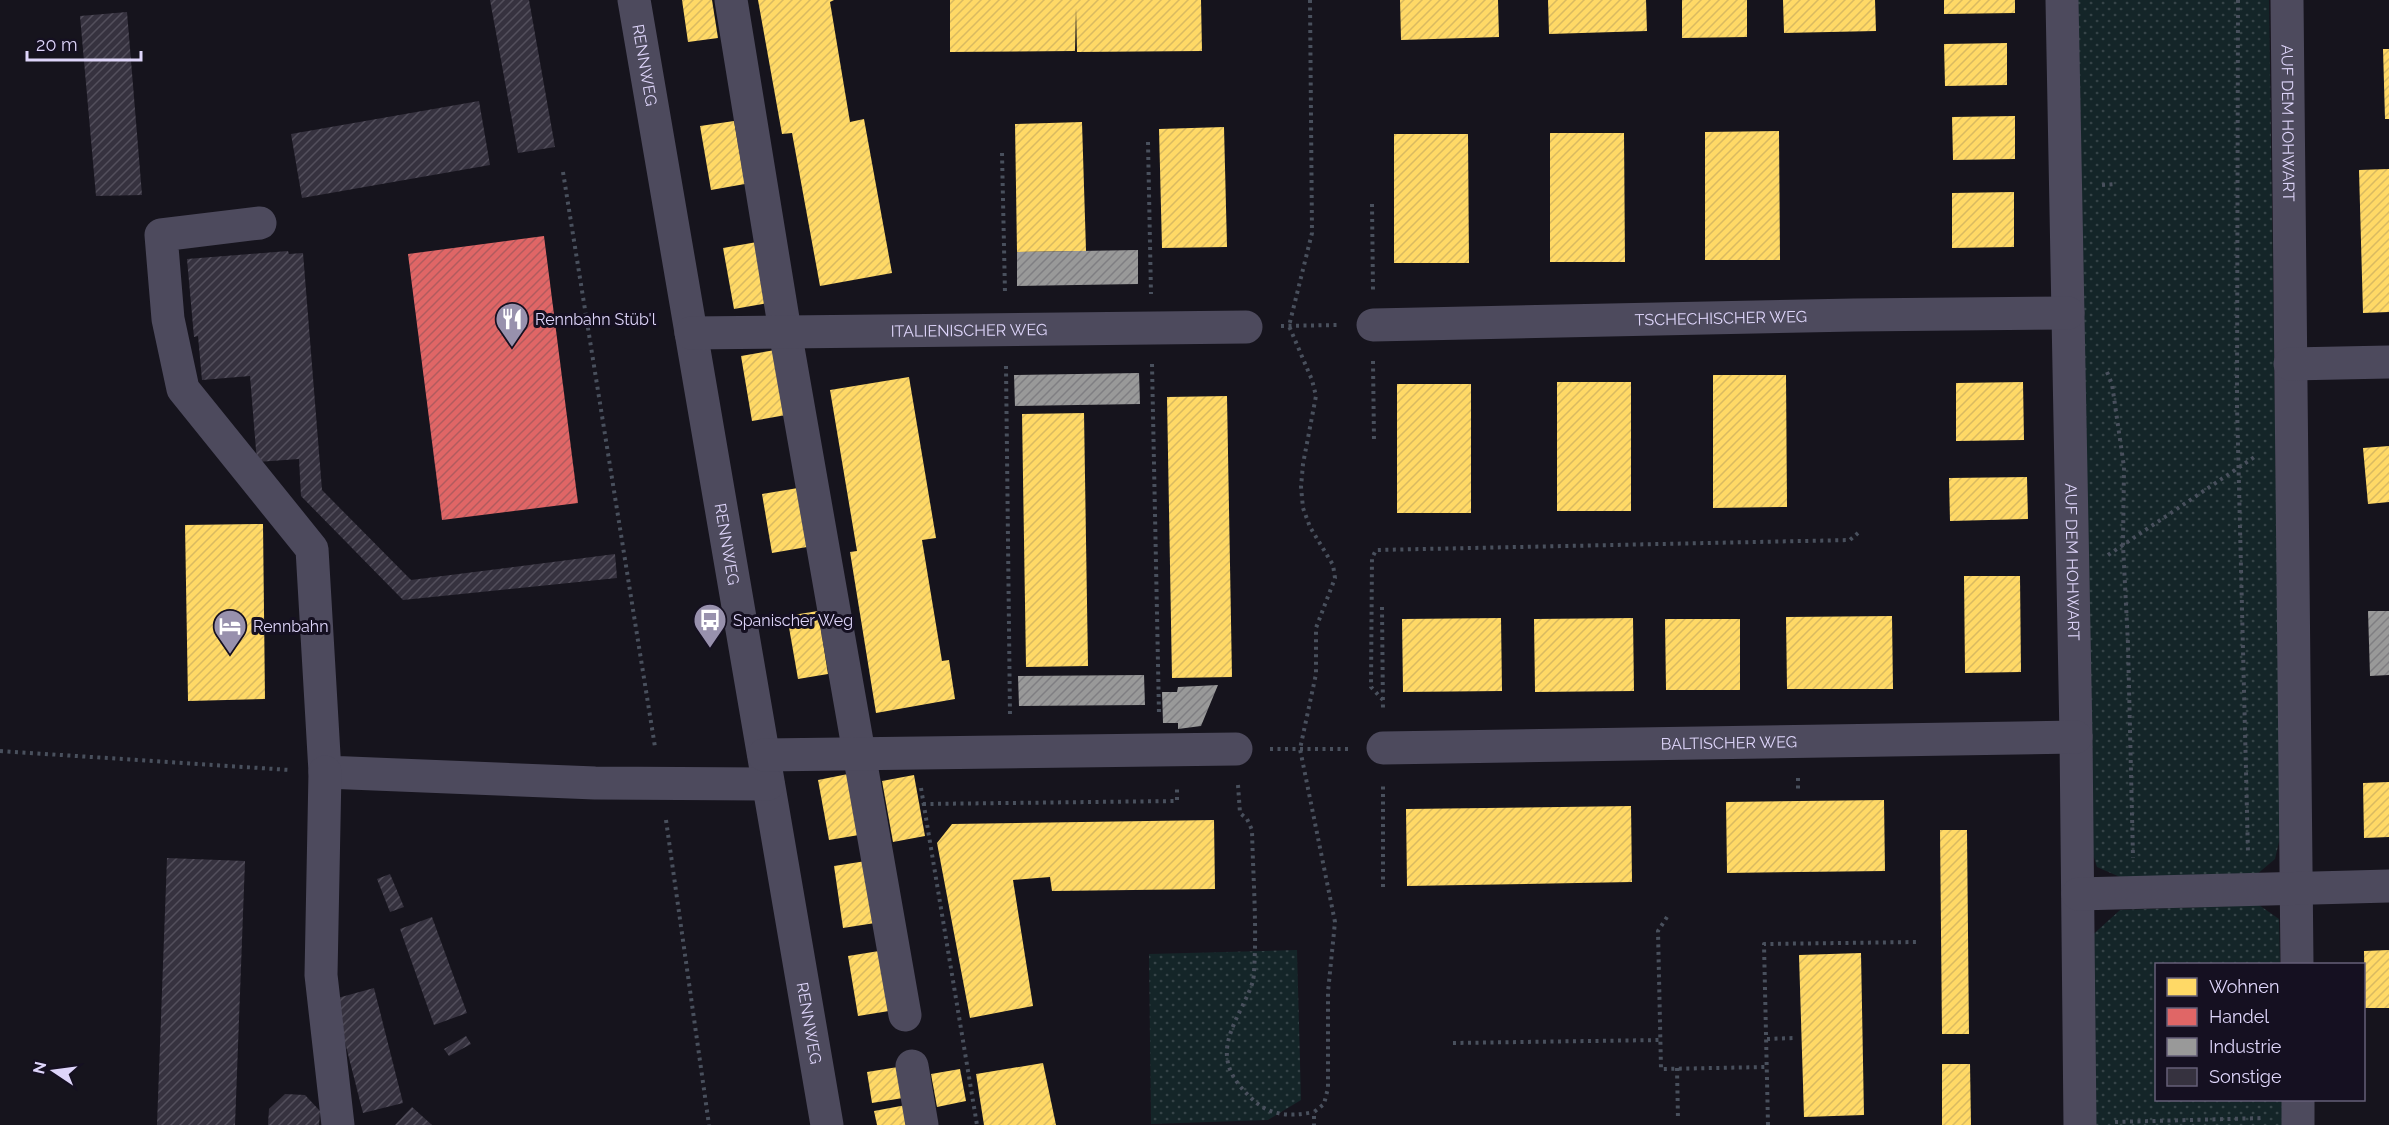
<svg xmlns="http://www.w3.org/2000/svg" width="2389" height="1125" viewBox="0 0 2389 1125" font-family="Raleway,sans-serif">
  <defs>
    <pattern id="green-dots" width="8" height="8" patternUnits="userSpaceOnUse" patternTransform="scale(1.5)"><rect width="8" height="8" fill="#142528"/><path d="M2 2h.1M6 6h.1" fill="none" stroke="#364448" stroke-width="1.8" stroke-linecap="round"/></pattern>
    <pattern id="homes-hatch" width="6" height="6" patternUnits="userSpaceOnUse" patternTransform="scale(1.5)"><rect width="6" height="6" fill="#ffd966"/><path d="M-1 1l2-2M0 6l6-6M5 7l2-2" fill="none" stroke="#d9ba61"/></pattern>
    <pattern id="shops-hatch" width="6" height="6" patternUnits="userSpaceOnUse" patternTransform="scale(1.5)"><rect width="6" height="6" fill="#e06666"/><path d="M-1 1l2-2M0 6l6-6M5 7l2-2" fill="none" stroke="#b15b5e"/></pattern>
    <pattern id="industry-hatch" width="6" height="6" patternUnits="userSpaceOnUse" patternTransform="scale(1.5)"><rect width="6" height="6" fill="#999"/><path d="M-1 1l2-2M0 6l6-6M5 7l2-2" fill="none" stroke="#7f7e82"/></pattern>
    <pattern id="building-hatch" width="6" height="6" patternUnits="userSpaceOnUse" patternTransform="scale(1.5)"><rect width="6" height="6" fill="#36323f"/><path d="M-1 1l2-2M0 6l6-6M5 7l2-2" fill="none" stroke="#534f5c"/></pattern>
  </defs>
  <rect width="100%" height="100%" fill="#16141d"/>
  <g fill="url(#green-dots)">
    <path d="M2078,0H2269L2281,833L2275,859L2256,875L2120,877L2097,867L2089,842Z"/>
    <path d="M2259,905L2279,919L2280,964H2156V1100H2282L2283,1125H2091L2088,939L2120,910Z"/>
    <path d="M1297,950L1301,1100L1268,1120L1151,1124L1149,954Z"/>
  </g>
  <g fill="url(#homes-hatch)">
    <path d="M682,0H712L718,38L688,42Z"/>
    <path d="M758,0H834L830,2L850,122L864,119L892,273L820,286L792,133L782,134Z"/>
    <path d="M950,0H1201L1202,51L1077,52L1076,8L1075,51L950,52Z"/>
    <path d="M1400,0H1498L1499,37L1401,40Z"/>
    <path d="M1548,0H1646L1647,31L1549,34Z"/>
    <path d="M1682,0H1747V37L1682,38Z"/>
    <path d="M1783,0H1875L1876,31L1784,33Z"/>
    <path d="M1944,0H2015V13L1944,14Z"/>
    <path d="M2007,43V85L1945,86L1944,44Z"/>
    <path d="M2383,49H2389V119H2385Z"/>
    <path d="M2015,116V159L1953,160L1952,117Z"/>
    <path d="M734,121L745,184L711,190L700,126Z"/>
    <path d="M1082,122L1086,251L1017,252L1015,124Z"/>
    <path d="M1224,127L1227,247L1162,248L1159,129Z"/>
    <path d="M1779,131L1780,260H1705V132Z"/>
    <path d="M1550,133H1624L1625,262H1550Z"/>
    <path d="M1394,134H1468L1469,263H1394Z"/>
    <path d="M2389,169V312L2363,313L2359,170Z"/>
    <path d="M2014,192V247L1952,248V193Z"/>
    <path d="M757,242L768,303L734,309L723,248Z"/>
    <path d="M775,350L786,415L752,421L741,356Z"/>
    <path d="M1713,375H1786L1787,507L1713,508Z"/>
    <path d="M909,377L936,538L922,540L942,661L949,660L955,699L876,713L850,552L857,551L830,390Z"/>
    <rect x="1557" y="382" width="74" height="129"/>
    <path d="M2023,382L2024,440L1956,441V383Z"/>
    <rect x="1397" y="384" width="74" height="129"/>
    <path d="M1227,396L1232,677L1172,678L1167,397Z"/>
    <path d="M1084,413L1088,666L1026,667L1022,414Z"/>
    <path d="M2389,446V502L2368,504L2363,448Z"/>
    <path d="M2027,477L2028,519L1950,521L1949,478Z"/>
    <path d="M798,488L807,547L772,553L762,494Z"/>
    <path d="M263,524L265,699L188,701L185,525Z"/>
    <path d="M1964,576H2020L2021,672L1965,673Z"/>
    <path d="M818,611L828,674L798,679L787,616Z"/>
    <path d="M1892,616L1893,689H1787L1786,617Z"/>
    <path d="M1501,618L1502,691L1403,692L1402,619Z"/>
    <path d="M1633,618L1634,691L1535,692L1534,619Z"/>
    <path d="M1665,619H1740V690H1666Z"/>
    <path d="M848,774L859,835L829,840L818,780Z"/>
    <path d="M914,775L925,836L893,842L882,781Z"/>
    <path d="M2389,782V837L2364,838L2363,783Z"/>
    <path d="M1884,800L1885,871L1727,873L1726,802Z"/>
    <path d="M1631,806L1632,882L1407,886L1406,809Z"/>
    <path d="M1214,820L1215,889L1052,891L1050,877L1013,880L1033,1006L970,1018L937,843L952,824Z"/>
    <path d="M1940,830H1967L1969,1034H1942Z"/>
    <path d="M866,861L875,923L843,928L834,866Z"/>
    <path d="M2389,950V1008H2365L2364,951Z"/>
    <path d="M879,951L889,1011L858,1016L848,956Z"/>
    <path d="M1861,953L1864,1115L1804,1117L1799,955Z"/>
    <path d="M1043,1063L1056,1125H984L976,1074Z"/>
    <path d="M1942,1064H1970L1971,1125H1942Z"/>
    <path d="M898,1067L903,1098L872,1103L867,1072Z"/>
    <path d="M960,1069L966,1101L937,1107L931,1074Z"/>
    <path d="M906,1105L910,1125H877L874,1111Z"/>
  </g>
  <path fill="url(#shops-hatch)" d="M544,236L578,503L442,520L408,254Z"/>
  <g fill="url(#industry-hatch)">
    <path d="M1138,250V284L1017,286V252Z"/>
    <path d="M1139,373L1140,404L1015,406L1014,375Z"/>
    <path d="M2368,611H2389V675L2370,676Z"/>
    <path d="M1144,675L1145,705L1019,706L1018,676Z"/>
    <path d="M1218,685L1201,726L1178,729V723H1163L1162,692H1177L1178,687Z"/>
  </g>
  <g fill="url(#building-hatch)">
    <path d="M490,0H529L555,147L518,153Z"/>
    <path d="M127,12L142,195L96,196L80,16Z"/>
    <path d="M479,101L490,165L302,198L291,134Z"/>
    <path d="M288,251L289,254L303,253L322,490L411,580L615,554L617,578L403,600L301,496L299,459L257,462L250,376L202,380L198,336L194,337L187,259Z"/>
    <path d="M167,858L245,861L235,1125H157Z"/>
    <path d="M390,874L404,907L390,912L377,879Z"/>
    <path d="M432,917L467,1013L434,1025L400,929Z"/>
    <path d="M374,988L403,1103L363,1113L334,999Z"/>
    <path d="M466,1036L471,1044L449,1056L444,1049Z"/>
    <path d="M285,1094L305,1095L320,1111L319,1125H268L269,1109Z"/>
    <path d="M412,1107L432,1125H395Z"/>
  </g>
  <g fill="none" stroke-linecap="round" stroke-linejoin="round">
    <g stroke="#49505d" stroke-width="4" stroke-dasharray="3 4.5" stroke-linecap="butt">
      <path d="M1310,0L1312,233L1289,326L1312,380L1316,396L1303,464L1301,487L1303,508L1310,527L1333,565L1335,578L1316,628V674L1300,749L1335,922L1328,992V1088L1324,1104L1314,1112V1125"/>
      <path d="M2238,0L2237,405L2248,853"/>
      <path d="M1148,142L1151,294"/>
      <path d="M1002,153L1005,293"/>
      <path d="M563,172L655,747"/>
      <path d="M2102,185L2116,184"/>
      <path d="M1372,204L1373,290"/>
      <path d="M1281,326L1339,325"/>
      <path d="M1373,361L1374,441"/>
      <path d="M1152,364L1159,714"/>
      <path d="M1006,366L1010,716"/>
      <path d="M2107,372L2112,384L2124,467L2123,545L2128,644L2133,858"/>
      <path d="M2108,555L2256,456"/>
      <path d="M1382,607L1383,712"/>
      <path d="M1383,700L1371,687L1372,558L1376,550L1850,540L1858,533"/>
      <path d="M1270,749H1349"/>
      <path d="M0,751L290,770"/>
      <path d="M1798,778V792"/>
      <path d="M1238,785L1240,813L1247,819L1252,830C1253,877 1257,925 1254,972C1254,984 1247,996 1242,1007C1223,1044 1218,1066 1250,1097C1269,1116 1288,1117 1314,1112"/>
      <path d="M921,788L977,1125"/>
      <path d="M923,804L1177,801V786"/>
      <path d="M666,820L709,1125"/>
      <path d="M1383,887V782"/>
      <path d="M1667,917L1658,931L1661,1069L1767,1067"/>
      <path d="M1767,1039L1794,1038"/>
      <path d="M1453,1043L1660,1040"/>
      <path d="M1677,1068L1678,1119"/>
      <path d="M2115,1122L2264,1118"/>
      <path d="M1768,1125L1764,944L1918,942"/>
    </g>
    <g stroke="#4d4a5d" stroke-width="33">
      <path id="s1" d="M634,0L827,1125"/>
      <path d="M731,0L785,331L905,1015"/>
      <path id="s2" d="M2062,0L2076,737L2080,1125"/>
      <path id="s3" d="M2287,0L2297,964"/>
      <path d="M260,223L161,235L168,319L183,389L312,549L325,772L595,783L768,784"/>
      <path id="s4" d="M1373,325L1854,315L2068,313"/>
      <path id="s5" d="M691,333L1246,327"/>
      <path d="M2290,364L2389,362"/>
      <path id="s6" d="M1383,748L2076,737"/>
      <path d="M764,755L1236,749"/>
      <path d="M325,772L321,975L338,1125"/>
      <path d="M2078,894L2389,886"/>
      <path d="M912,1066L922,1125"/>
      <path d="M2298,1100V1125"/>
    </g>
  </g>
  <defs>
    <g id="restaurant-pin" transform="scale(1.725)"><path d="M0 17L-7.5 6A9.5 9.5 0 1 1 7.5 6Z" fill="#9891ad" stroke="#151021"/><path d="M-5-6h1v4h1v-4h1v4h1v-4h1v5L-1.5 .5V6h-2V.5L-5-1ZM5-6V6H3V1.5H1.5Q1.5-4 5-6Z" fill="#fff"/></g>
    <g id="bus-pin" transform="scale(1.725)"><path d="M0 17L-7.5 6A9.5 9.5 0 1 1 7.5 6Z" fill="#9891ad" stroke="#151021"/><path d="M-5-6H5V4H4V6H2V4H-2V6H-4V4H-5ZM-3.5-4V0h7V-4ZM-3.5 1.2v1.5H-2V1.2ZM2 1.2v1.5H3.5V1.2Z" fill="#fff"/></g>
    <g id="hotel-pin" transform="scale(1.725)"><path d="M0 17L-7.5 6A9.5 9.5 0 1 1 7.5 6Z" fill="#9891ad" stroke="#151021"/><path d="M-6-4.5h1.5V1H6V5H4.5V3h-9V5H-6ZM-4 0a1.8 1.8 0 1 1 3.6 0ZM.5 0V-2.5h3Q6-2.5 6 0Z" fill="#fff"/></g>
  </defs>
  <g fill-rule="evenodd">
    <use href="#restaurant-pin" x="512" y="319"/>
    <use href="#bus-pin" x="710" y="620"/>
    <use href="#hotel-pin" x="230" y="626"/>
  </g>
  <g text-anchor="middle" stroke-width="6" stroke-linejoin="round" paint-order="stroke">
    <g font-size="16" fill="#ded5fa" stroke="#151021">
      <text dy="6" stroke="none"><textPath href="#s1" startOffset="66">RENNWEG</textPath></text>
      <text dy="6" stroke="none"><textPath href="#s3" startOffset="123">AUF DEM HOHWART</textPath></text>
      <text dy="6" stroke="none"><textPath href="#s4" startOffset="348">TSCHECHISCHER WEG</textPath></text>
      <text dy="6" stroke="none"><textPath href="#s5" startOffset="278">ITALIENISCHER WEG</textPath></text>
      <text dy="6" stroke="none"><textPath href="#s1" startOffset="552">RENNWEG</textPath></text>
      <text dy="6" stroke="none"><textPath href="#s2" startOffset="562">AUF DEM HOHWART</textPath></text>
      <text dy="6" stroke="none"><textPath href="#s6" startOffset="346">BALTISCHER WEG</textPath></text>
      <text dy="6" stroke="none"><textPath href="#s1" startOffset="1038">RENNWEG</textPath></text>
    </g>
    <g font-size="16" fill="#ded5fa" stroke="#151021" text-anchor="start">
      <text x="535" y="325">Rennbahn Stüb'l</text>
      <text x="733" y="626">Spanischer Weg</text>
      <text x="253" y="632">Rennbahn</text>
    </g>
  </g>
  <rect x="2155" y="963" width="210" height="138" fill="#151021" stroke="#655f78" stroke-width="1.5"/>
  <rect x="2167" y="978" width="30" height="18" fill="#ffd966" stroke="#655f78" stroke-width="1.5"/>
  <text x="2209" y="993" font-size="18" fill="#ded5fa">Wohnen</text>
  <rect x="2167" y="1008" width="30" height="18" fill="#e06666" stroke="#655f78" stroke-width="1.5"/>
  <text x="2209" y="1023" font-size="18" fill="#ded5fa">Handel</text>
  <rect x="2167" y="1038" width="30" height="18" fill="#999999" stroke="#655f78" stroke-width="1.5"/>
  <text x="2209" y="1053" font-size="18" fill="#ded5fa">Industrie</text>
  <rect x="2167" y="1068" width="30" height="18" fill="#36323f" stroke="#655f78" stroke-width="1.5"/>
  <text x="2209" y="1083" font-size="18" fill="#ded5fa">Sonstige</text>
  <g transform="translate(54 1071) rotate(283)" stroke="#151021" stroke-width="4.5" paint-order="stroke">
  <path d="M0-4.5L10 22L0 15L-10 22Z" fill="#ded5fa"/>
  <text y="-9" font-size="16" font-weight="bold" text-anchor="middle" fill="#ded5fa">N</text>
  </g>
  <path d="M27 51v9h114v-9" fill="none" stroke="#ded5fa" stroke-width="3"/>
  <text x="36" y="51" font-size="18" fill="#ded5fa" stroke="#151021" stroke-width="4.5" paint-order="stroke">20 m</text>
</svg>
